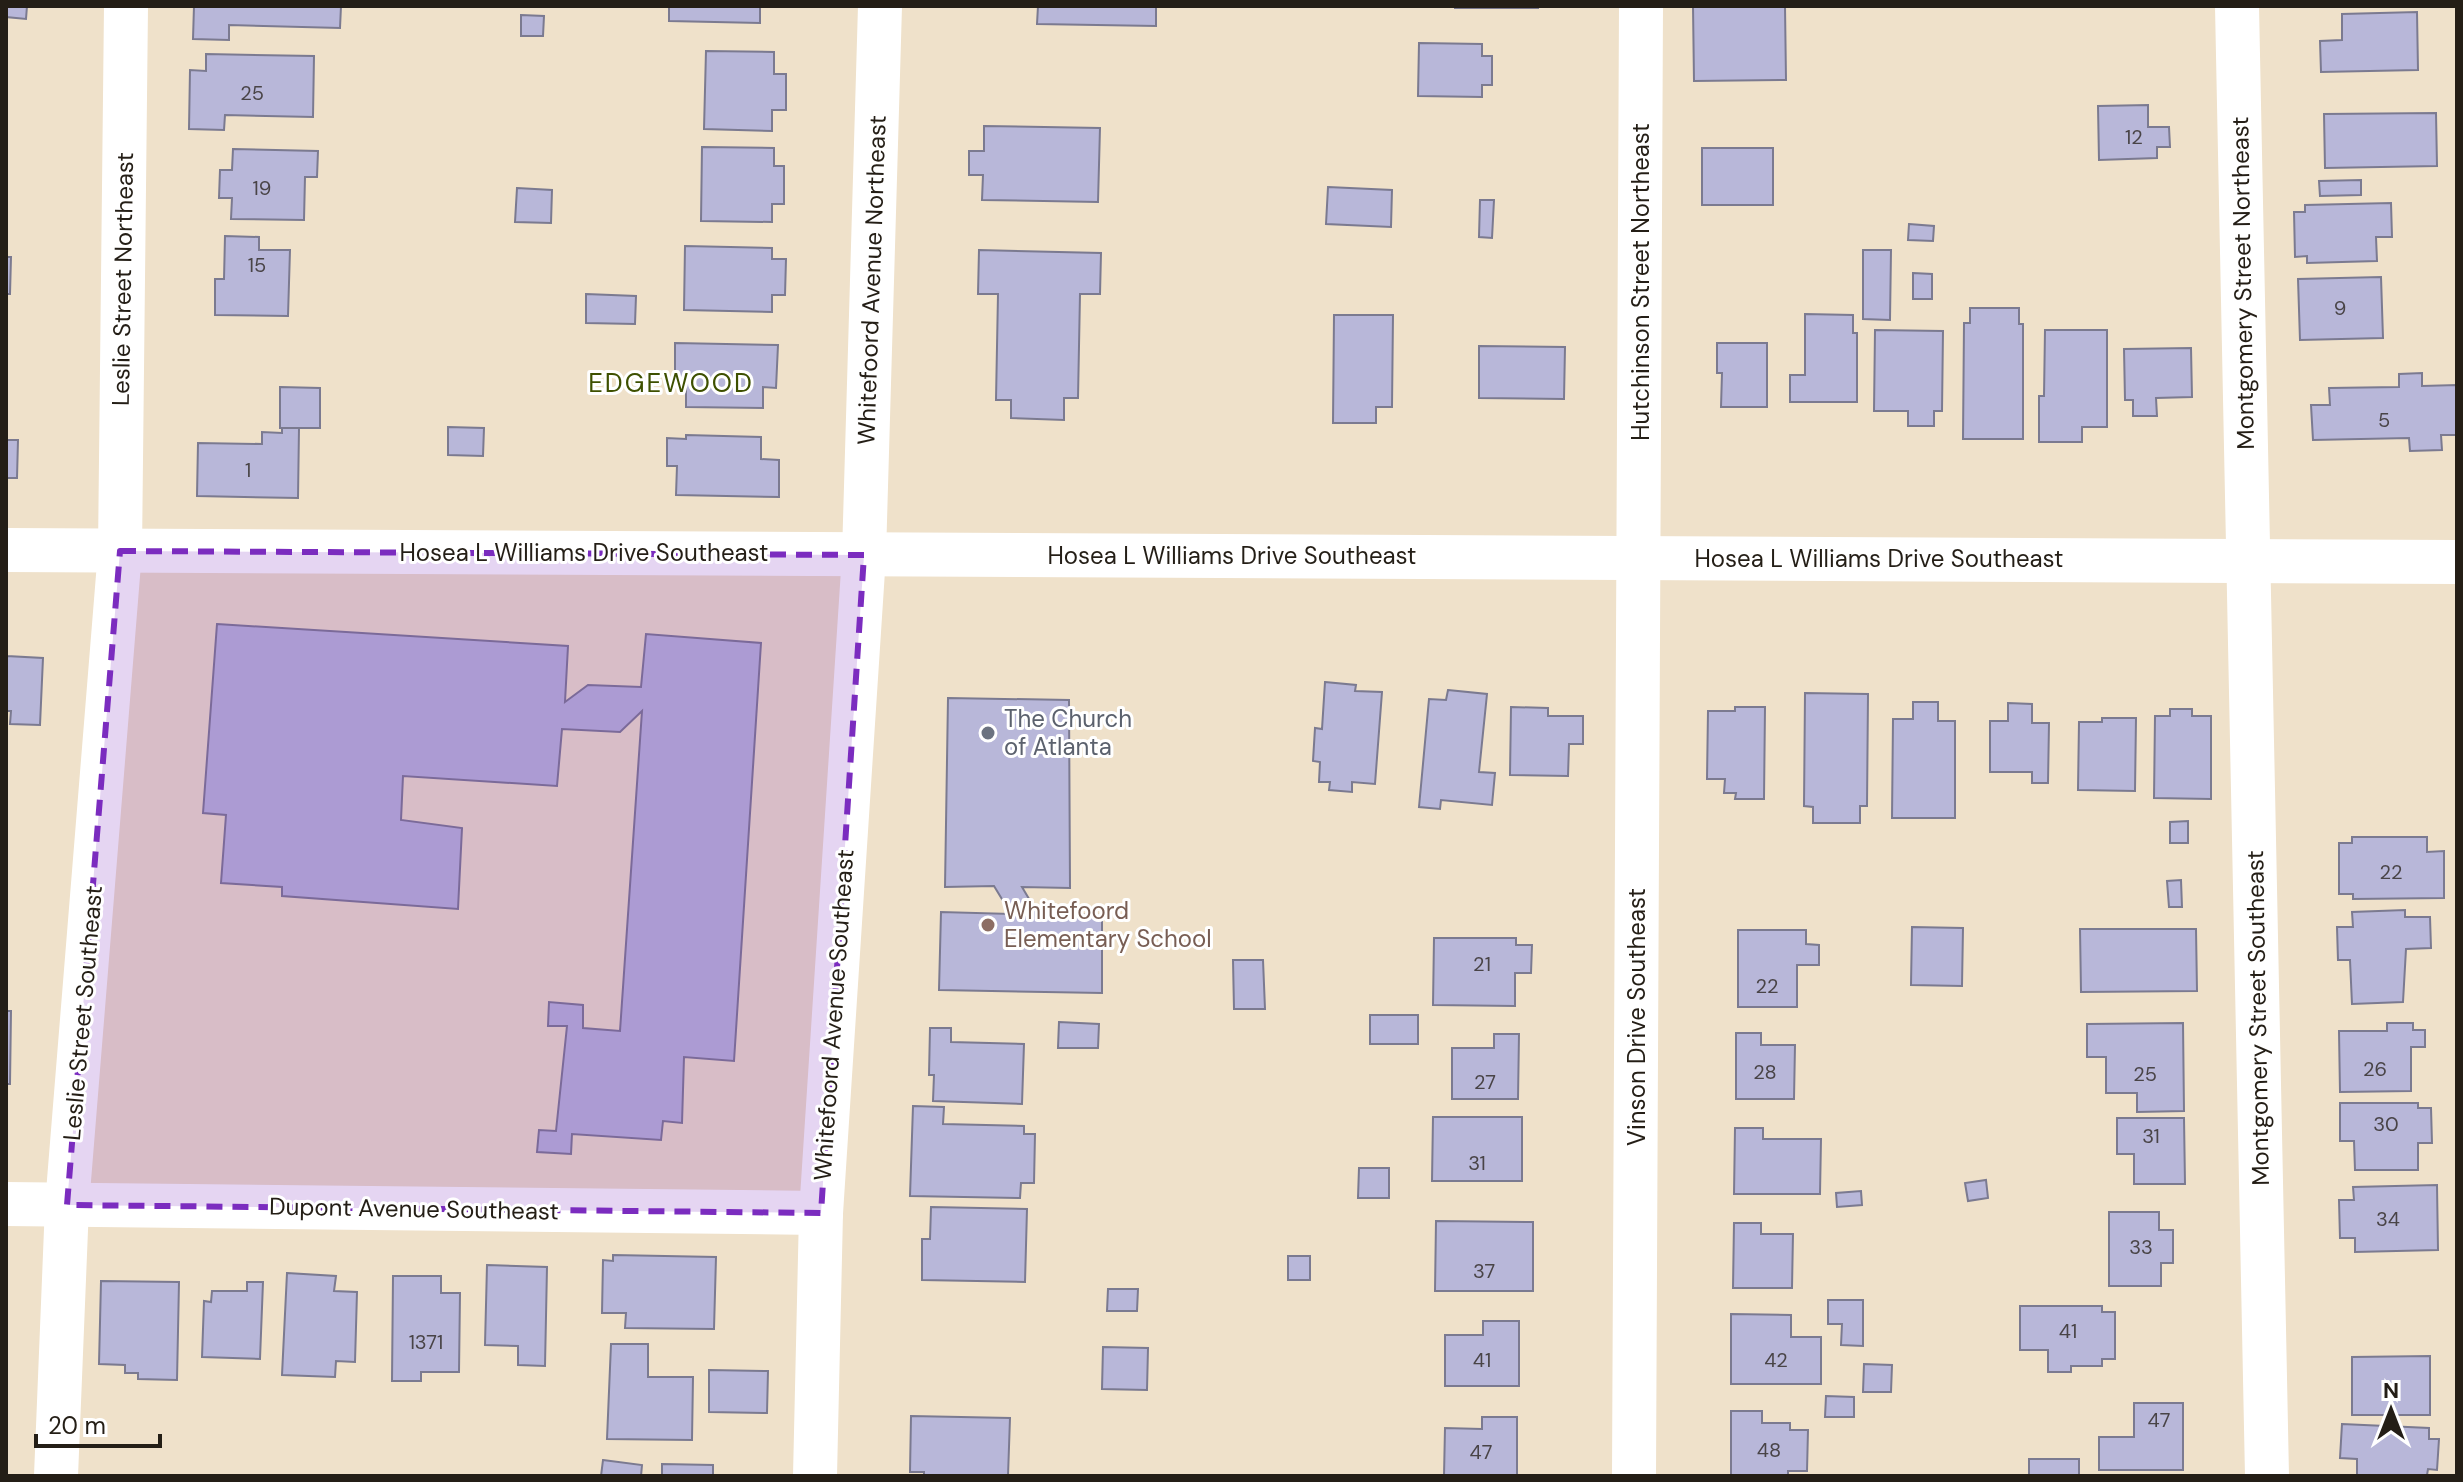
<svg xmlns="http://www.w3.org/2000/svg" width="2463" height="1482" viewBox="0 0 2463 1482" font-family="'DM Sans',sans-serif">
  <rect width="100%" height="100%" fill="#efe1ca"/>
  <g fill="#b8b7d9" stroke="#7b7a90" stroke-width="2">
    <path d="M6,6H27L26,19L6,17Z"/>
    <path d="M194,6H341L340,28L229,25V40L193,39Z"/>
    <path d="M669,6H760V23L669,21Z"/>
    <path d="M1038,6H1156V26L1037,24Z"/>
    <rect x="1455" y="6" width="83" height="2"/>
    <path d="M1693,6H1785L1786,80L1694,81Z"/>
    <path d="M2417,12L2418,70L2321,72L2320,41L2342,40V14Z"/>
    <path d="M521,15L544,16L543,36H521Z"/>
    <path d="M1419,43L1482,44V56H1492V85H1482V97L1418,96Z"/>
    <path d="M706,51L774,52V74H786V110H772V131L704,129Z"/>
    <path d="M206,54L314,56L313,117L225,115L224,130L189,129L190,70L206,71Z"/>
    <path d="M2148,105V127H2169L2170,147H2157V158L2099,160L2098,106Z"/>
    <path d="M2436,113L2437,166L2325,168L2324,114Z"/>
    <path d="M984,126L1100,128L1098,202L982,200L983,175H969V151H984Z"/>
    <path d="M702,147L774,148V166H784V204H772V222L701,221Z"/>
    <rect x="1702" y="148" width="71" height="57"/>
    <path d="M233,149L318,151L317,177H305L304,220L231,219L232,198H219L220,170H232Z"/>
    <path d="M2361,180V195L2320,196L2319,181Z"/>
    <path d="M1328,187L1392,190L1391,227L1326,224Z"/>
    <path d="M517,188L552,190L551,223L515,222Z"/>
    <path d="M1480,200H1494L1492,238L1479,237Z"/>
    <path d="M2391,203L2392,237H2376L2377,261L2307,263V256L2295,257L2294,212H2305V205Z"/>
    <path d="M1909,224L1934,226L1933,241L1908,240Z"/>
    <path d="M225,236L259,237V250H290L288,316L215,315V279H224Z"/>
    <path d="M685,246L772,248V259H786L785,295H772V312L684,310Z"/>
    <path d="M979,250L1101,253L1100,294H1080L1078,398H1064V420L1011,418V400H996L998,294H978Z"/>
    <path d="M1863,250H1891L1890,320L1863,319Z"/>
    <path d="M6,257H11L10,294H6Z"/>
    <path d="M1913,273L1932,274V299H1913Z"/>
    <path d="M2381,277L2383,338L2300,340L2298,279Z"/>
    <path d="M586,294L636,296L635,324L586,323Z"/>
    <path d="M1970,308H2019V324H2023V439H1963L1964,323H1970Z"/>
    <path d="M1805,314L1853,315V333H1857V402H1790V375H1805Z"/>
    <path d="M1334,315H1393L1392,407H1376V423H1333Z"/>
    <path d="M1875,330L1943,331L1942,411H1934V426H1908V411H1874Z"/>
    <path d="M2045,330H2107V427H2082V442H2039V396H2044Z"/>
    <path d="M675,343L778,345L776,388L763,387V408L686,407V385H675Z"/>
    <path d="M1717,343H1767V407H1721L1722,373H1717Z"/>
    <path d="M1479,346L1565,347L1564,399L1479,398Z"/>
    <path d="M2191,348L2192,397L2156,398L2157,416H2133V400H2125L2124,349Z"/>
    <path d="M2422,373V386L2457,385V435H2441L2442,450L2410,451L2409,438L2313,440L2311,405H2330L2329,388L2399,387V374Z"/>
    <path d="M280,387L320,388V428H280Z"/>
    <path d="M448,427L484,428L483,456L448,455Z"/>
    <path d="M282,428H299L298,498L197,496L198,443L262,444V432L282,433Z"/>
    <path d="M686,435L761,437V459L779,460V497L676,495L677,466H667V438L686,439Z"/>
    <path d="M6,440H18L17,478H6Z"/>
    <path d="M217,624L568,646L565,702L588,685L641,687L646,634L761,643L734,1061L684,1057L682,1123L663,1121L661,1140L572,1134L571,1154L537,1152L539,1130L556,1131L567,1026H548L549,1002L583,1005V1028L620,1031L642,711L620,732L562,729L557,786L403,776L401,820L462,828L458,909L282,896V887L221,883L226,815L203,813Z"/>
    <path d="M6,651L7,656L43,658L40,725L10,724L11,711H6Z"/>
    <path d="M1325,682L1356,685L1355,691L1382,692L1375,784L1352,782V792L1329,790L1330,782H1319L1320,762L1313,761L1315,728L1322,729Z"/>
    <path d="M1448,690L1487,694L1479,772L1495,773L1492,805L1441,800L1440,809L1419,807L1429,699L1446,700Z"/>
    <path d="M1805,693L1868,694L1867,806H1860V823H1813V807L1804,806Z"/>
    <path d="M948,698L1069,700L1070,888L1022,887L1038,914L1102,915V993L939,990L941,912L1011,914L994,886L945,887Z"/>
    <path d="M1913,702H1938V721H1955V818H1892L1893,719H1913Z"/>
    <path d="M2008,703L2032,704V723H2049L2048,783H2032V772H1990V721H2008Z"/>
    <path d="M1511,707L1548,708V716H1583V744H1569L1568,776L1510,775Z"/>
    <path d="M1735,707H1765L1764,799H1735L1736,793H1724L1725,779H1707L1708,711H1735Z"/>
    <path d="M2170,709H2192V716H2211V799L2154,798L2155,716H2170Z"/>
    <path d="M2102,718H2136L2135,791L2078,790L2079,722H2102Z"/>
    <path d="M2188,821V843H2170V822Z"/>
    <path d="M2352,837H2427V852L2444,851V898L2353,899V894H2339V843H2352Z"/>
    <path d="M2181,880L2182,907H2169L2167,881Z"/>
    <path d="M2405,910V917H2430L2431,948L2406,949L2403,1002L2352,1004L2350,960H2338L2337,927H2353L2352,912Z"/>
    <path d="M1912,927L1963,928L1962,986L1911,985Z"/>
    <path d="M2080,929H2196L2197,991L2081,992Z"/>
    <path d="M1738,930H1806V944L1819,945V965H1797V1007H1738Z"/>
    <path d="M1434,938H1516V945H1532L1531,973H1515V1006L1433,1005Z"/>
    <path d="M1233,960H1263L1265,1009H1234Z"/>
    <path d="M6,1011H11L10,1084H6Z"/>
    <rect x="1370" y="1015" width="48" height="29"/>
    <path d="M1059,1022L1099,1024L1098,1048H1058Z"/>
    <path d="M2183,1023L2184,1111L2137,1112V1093H2106V1057H2087V1024Z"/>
    <path d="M2387,1023H2413V1030H2425V1047H2411V1091L2340,1092L2339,1031H2387Z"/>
    <path d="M930,1028H951V1042L1024,1044L1022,1104L933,1101L934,1075H929Z"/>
    <path d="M1736,1033H1761V1045H1795L1794,1099H1736Z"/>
    <path d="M1494,1034H1519L1518,1099H1452V1048H1494Z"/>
    <path d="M2340,1103H2418V1108H2431L2432,1143H2418V1170H2355L2354,1141H2340Z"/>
    <path d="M913,1106L944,1107L943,1124L1024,1126V1134H1035L1034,1183H1021L1020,1198L910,1196Z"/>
    <path d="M1433,1117H1522V1181H1432Z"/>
    <path d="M2117,1118H2184L2185,1184H2134V1154H2117Z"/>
    <path d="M1735,1128H1763V1139H1821L1820,1194H1734Z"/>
    <path d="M1359,1168H1389V1198H1358Z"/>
    <path d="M1986,1180L1988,1198L1968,1201L1965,1183Z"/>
    <path d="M2437,1185L2438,1250L2355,1252V1238H2340L2339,1200H2354L2353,1187Z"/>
    <path d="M1861,1191L1862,1205L1837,1207L1836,1193Z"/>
    <path d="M931,1207L1027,1209L1025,1282L922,1280V1239H930Z"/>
    <path d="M2109,1212H2159V1230H2173V1263H2161V1286H2109Z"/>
    <path d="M1436,1221L1533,1222V1291H1435Z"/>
    <path d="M1734,1223H1761V1234H1793L1792,1288H1733Z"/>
    <path d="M613,1255L716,1257L714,1329L625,1328L626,1313H602L603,1260L613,1261Z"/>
    <rect x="1288" y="1256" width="22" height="24"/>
    <path d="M487,1265L547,1267L545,1366L518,1365V1346L485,1345Z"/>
    <path d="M287,1273L336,1276L334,1291L357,1292L355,1362L336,1361L335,1377L282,1375Z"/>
    <path d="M393,1276H441V1293H460L459,1372H421V1381H392Z"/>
    <path d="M101,1281L179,1282L177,1380L138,1379V1373H125V1365L99,1364Z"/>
    <path d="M247,1282H263L260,1359L202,1357L204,1301L211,1302L212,1291H247Z"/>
    <path d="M1108,1289H1138L1137,1311H1107Z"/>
    <path d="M1828,1300H1863V1346L1841,1345L1842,1324H1828Z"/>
    <path d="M2020,1306H2102V1312H2115V1359H2102V1366H2071V1372H2048V1350H2020Z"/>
    <path d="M1731,1314L1791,1315V1337H1821V1384H1731Z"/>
    <path d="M1483,1321H1519V1386H1445V1335H1483Z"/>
    <path d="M611,1344H648V1377H693L692,1440L607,1439Z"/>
    <path d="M1103,1347L1148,1348L1147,1390L1102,1389Z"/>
    <path d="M2430,1356V1415H2352V1357Z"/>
    <path d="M1864,1364L1892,1365L1891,1392H1863Z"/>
    <path d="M709,1370L768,1371L767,1413L709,1412Z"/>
    <path d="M1826,1396L1854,1397V1417H1825Z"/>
    <path d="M2134,1403H2183V1470H2099V1437H2134Z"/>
    <path d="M1731,1411H1762V1423H1790V1430H1808L1807,1471H1788V1476H1731Z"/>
    <path d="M911,1416L1010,1418L1008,1476H924V1472H910Z"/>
    <path d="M1482,1417H1517V1476H1444L1445,1428L1482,1429Z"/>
    <path d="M2342,1424L2429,1428V1439H2439L2437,1470L2428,1469L2427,1475L2419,1476H2357V1459L2340,1458Z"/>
    <rect x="2029" y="1459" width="50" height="17"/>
    <path d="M603,1460L642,1465L641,1476H601Z"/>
    <path d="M662,1464L713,1465V1476H662Z"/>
  </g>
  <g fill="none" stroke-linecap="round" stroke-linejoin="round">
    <g stroke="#fff" stroke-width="44">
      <path d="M2237,6L2267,1476"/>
      <path d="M6,1204L821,1213"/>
      <path d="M56,1476L67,1205L120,551L126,6"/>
      <path d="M1634,1476L1641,6"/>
    </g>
    <g stroke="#fff" stroke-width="44">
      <path d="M6,550L2457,562"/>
      <path d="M815,1476L821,1213L864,555L880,6"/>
    </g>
  </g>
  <path fill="#7b2cbf" fill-opacity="0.2" stroke="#7b2cbf" stroke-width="6" stroke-dasharray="16 10" stroke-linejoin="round" d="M120,551L864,555L821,1213L67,1205Z"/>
  <circle fill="#6b7280" stroke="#fff" stroke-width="3" cx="988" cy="733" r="8"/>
  <circle fill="#8d6e63" stroke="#fff" stroke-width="3" cx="988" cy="925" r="8"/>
  <g text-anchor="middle" stroke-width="6" stroke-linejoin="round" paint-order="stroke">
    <g font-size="20" fill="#494447">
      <text x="252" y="100">25</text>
      <text x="2134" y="144">12</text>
      <text x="262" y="195">19</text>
      <text x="257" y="272">15</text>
      <text x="2340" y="315">9</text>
      <text x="2384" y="427">5</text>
      <text x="248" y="477">1</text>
      <text x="2391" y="879">22</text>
      <text x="1482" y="971">21</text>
      <text x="1767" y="993">22</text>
      <text x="2375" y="1076">26</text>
      <text x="1765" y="1079">28</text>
      <text x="2145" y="1081">25</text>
      <text x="1485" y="1089">27</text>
      <text x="2386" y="1131">30</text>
      <text x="2151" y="1143">31</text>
      <text x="1477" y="1170">31</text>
      <text x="2388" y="1226">34</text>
      <text x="2141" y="1254">33</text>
      <text x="1484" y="1278">37</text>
      <text x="2068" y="1338">41</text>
      <text x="426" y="1349">1371</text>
      <text x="1482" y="1367">41</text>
      <text x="1776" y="1367">42</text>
      <text x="2159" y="1427">47</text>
      <text x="1769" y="1457">48</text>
      <text x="1481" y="1459">47</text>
    </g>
    <g font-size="24" fill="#241e16" stroke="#fff">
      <text transform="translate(123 279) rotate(-89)" y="8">Leslie Street Northeast</text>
      <text transform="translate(872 280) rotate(-88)" y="8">Whitefoord Avenue Northeast</text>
      <text transform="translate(1641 282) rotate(-90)" y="8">Hutchinson Street Northeast</text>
      <text transform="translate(2243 283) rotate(-91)" y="8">Montgomery Street Northeast</text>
      <text x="584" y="561">Hosea L Williams Drive Southeast</text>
      <text x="1232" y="564">Hosea L Williams Drive Southeast</text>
      <text x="1879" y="567">Hosea L Williams Drive Southeast</text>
      <text transform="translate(83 1013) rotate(-85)" y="8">Leslie Street Southeast</text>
      <text transform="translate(834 1015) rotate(-86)" y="8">Whitefoord Avenue Southeast</text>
      <text transform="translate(1637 1017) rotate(-90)" y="8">Vinson Drive Southeast</text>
      <text transform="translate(2258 1018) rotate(-91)" y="8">Montgomery Street Southeast</text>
      <text transform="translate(414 1209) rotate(1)" y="8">Dupont Avenue Southeast</text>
    </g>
    <g font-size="24" fill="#5b616d" stroke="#fff" text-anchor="start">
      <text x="1004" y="727">The Church<tspan x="1004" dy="28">of Atlanta</tspan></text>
    </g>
    <g font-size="24" fill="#785e54" stroke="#fff" text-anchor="start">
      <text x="1004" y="919">Whitefoord<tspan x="1004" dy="28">Elementary School</tspan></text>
    </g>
    <g font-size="26" letter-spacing="2" fill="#3e5000" stroke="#fff">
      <text x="671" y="392">EDGEWOOD</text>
    </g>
  </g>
  <rect width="2463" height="1482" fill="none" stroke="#241e16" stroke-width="16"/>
  <g transform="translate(2391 1410)" stroke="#ffffff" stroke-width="6" paint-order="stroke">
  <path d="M0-6L14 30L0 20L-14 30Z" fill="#241e16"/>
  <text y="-12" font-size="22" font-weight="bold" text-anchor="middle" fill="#241e16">N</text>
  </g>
  <path d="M36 1434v12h124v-12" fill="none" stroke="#241e16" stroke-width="4"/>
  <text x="48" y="1434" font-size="24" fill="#241e16" stroke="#ffffff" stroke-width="6" paint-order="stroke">20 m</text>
</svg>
